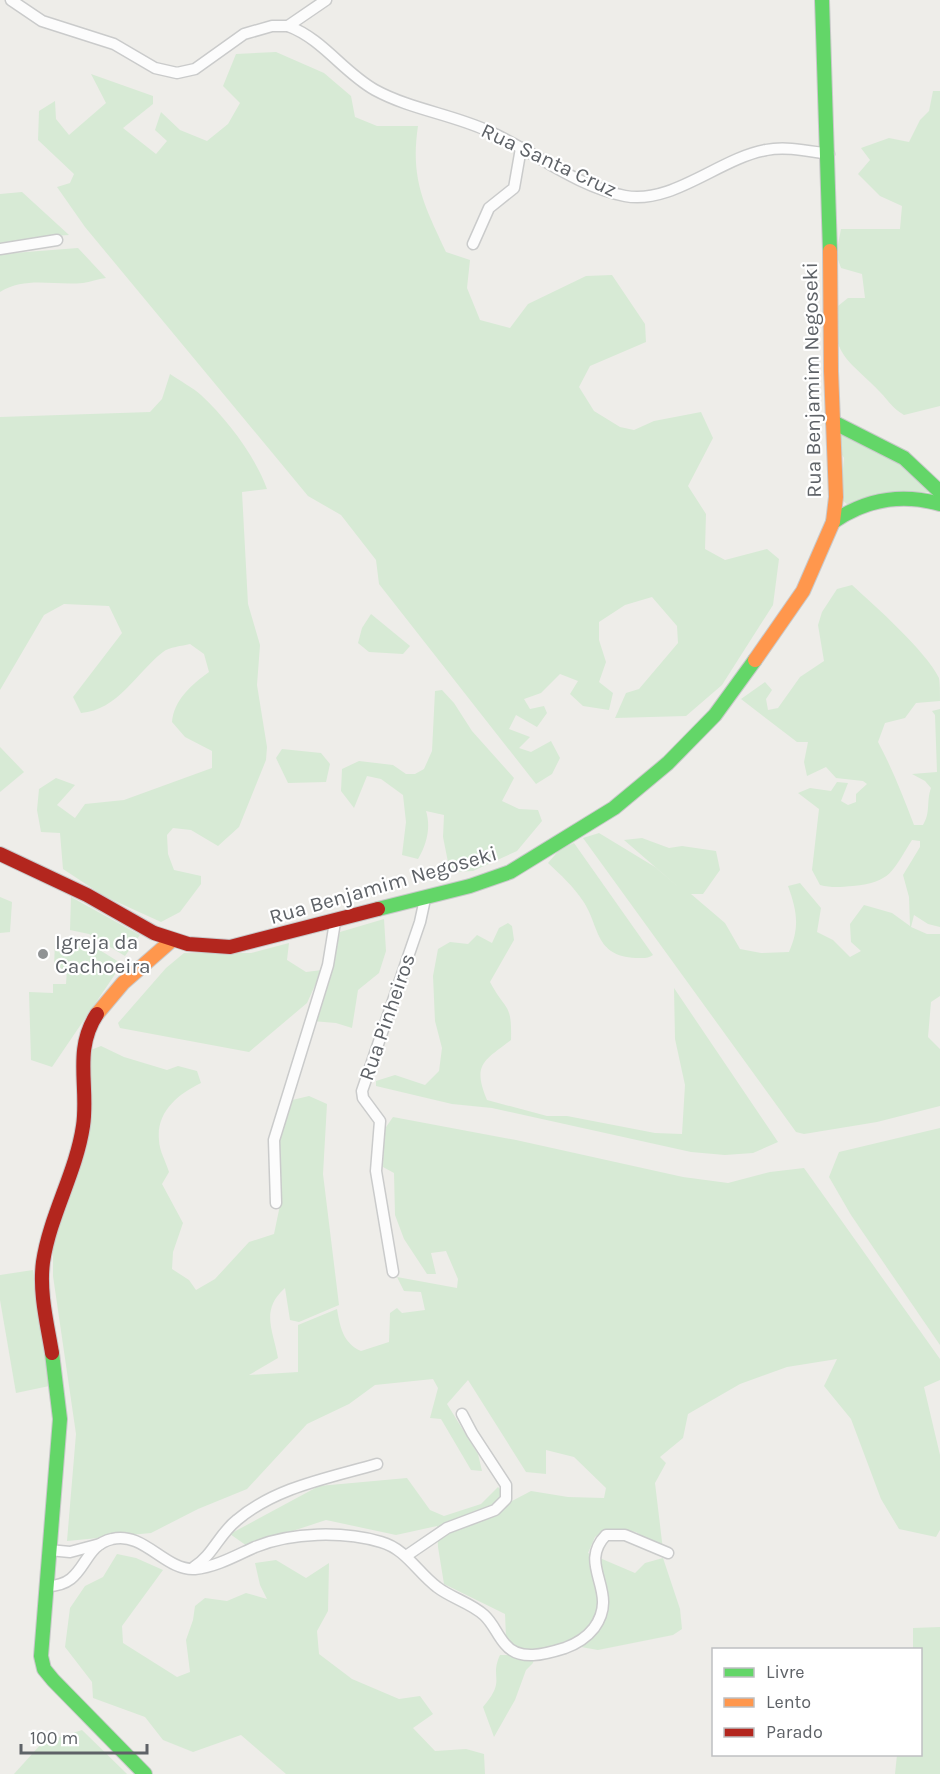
<svg xmlns="http://www.w3.org/2000/svg" width="940" height="1774" viewBox="0 0 940 1774" font-family="Karla,sans-serif">
  <rect width="100%" height="100%" fill="#eeede9"/>
  <g fill="#d7ead5">
    <path d="M276,52L324,73L351,96L355,117L377,126H418C410,179 424,205 446,252L470,260L467,288L480,320L510,328L528,304L586,276L612,275L645,324L646,342L590,366L579,387L594,411L620,427L634,430L654,421L701,412L713,438L688,486L706,514L705,549L725,560L767,549L779,559L773,605L722,685L686,716L615,718L626,693L639,689L678,643L677,626L652,597L625,605L599,622V640L606,662L599,682L613,693L609,710L583,706L570,694L578,681L560,674L541,693L524,699L530,709L544,706L547,713L537,727L516,715L509,729L530,737L519,748L531,752L551,741L560,758L552,774L536,784L379,584L376,560L341,515L308,496L85,227L57,187L70,183L74,174L38,140L39,111L55,101L56,119L69,135L106,103L91,74L153,96V104L123,128L156,154L167,141L155,130L161,112L180,130L207,141L228,124L240,103L223,86L236,54Z"/>
    <path d="M933,91H940V406L904,415C892,408 889,401 880,392C851,361 828,355 838,306L848,298H865L862,274L841,268L836,254L841,229H900L902,206L880,196L858,174L870,160L861,148L889,138L909,142L920,120L929,111Z"/>
    <path d="M22,192L69,235L38,237L0,244V194Z"/>
    <path d="M78,248L106,278C98,279 90,282 83,283C54,286 26,276 0,292V254Z"/>
    <path d="M170,374C180,381 192,387 201,395C227,419 255,456 267,489L242,492L248,604L260,645L257,685L267,747L266,760L239,827L218,846L191,830L173,828L167,835L168,854L174,870L201,876V884L180,912L161,922L104,896L63,869L60,833L41,832L37,810L39,789L56,778L75,785L57,805L75,818L85,804L124,800L212,768V751L185,737L172,722C174,700 191,685 209,672L204,654L190,644C182,646 169,647 163,652C136,673 118,710 81,713L73,697L122,633L109,606L64,604L44,615L0,690V417L150,412L162,399Z"/>
    <path d="M838,431L896,461L931,492H889L848,505L840,498L844,458L839,450Z"/>
    <path d="M852,585C874,605 926,651 939,678C940,684 940,694 940,701L916,703L905,718L885,723L878,742C892,768 903,796 914,825H923C931,812 926,802 931,788L925,781L912,774L937,772L935,715L932,711L940,709V927L928,924L914,915L911,927L927,934H940V996L931,1002L928,1037L940,1049V1106L877,1122L804,1134L796,1132L583,838L599,833L655,867L683,891L624,840L642,838L669,848L682,846L716,851L720,870L703,894H691L725,923L740,949L761,953L789,952C800,927 797,911 788,886L800,883L821,908L817,932L833,940L850,957L861,951L851,942L850,924L864,905L892,913L910,926L909,897L903,875L920,847V841L912,840C892,871 892,882 853,886C841,887 831,888 820,885L812,870L819,809L798,793L810,788L831,791L837,782L848,783L841,801L848,805L856,802V794L867,784L863,781L836,778L826,767L807,776L804,762L808,742H797L741,699L765,682L772,690L766,699L768,710L778,708L800,677L824,661L818,625L822,612L837,589Z"/>
    <path d="M371,614L410,646L403,654L369,652L358,643L362,628Z"/>
    <path d="M442,690L454,703L472,731L514,778L502,801L519,809L538,810L542,821L517,851L473,871L450,872L443,837L444,815L426,811C431,827 427,844 418,859L402,855L406,822L403,795L381,779L367,776L354,808L341,791L342,769L359,761L393,765L406,774H415L424,769L432,751L435,691Z"/>
    <path d="M0,747L24,772L0,792Z"/>
    <path d="M282,749L321,753L330,764L326,782L288,783L276,758Z"/>
    <path d="M574,843L653,955C648,959 642,958 636,958C594,956 600,926 583,901C573,886 561,875 548,863L560,849Z"/>
    <path d="M0,897L12,902L10,932L0,933Z"/>
    <path d="M71,897L140,935L125,956L89,934L70,930Z"/>
    <path d="M384,919L386,951L379,973L358,990L352,1028L336,1023L312,1021L328,980L340,932Z"/>
    <path d="M508,923L512,926L514,940L490,982C506,1012 512,1002 511,1040C484,1061 472,1064 487,1100L547,1116H567L655,1133L682,1134L685,1085L675,1039L674,988L778,1142L753,1153L725,1155L691,1152L492,1108L452,1104L376,1086V1081L395,1075L425,1085L439,1071L442,1048L435,1021L433,976L438,949L450,942L468,944L477,935L492,943L499,928Z"/>
    <path d="M55,940L87,942L122,964L52,1067L31,1060L29,992L53,993V984H66L67,969L54,968Z"/>
    <path d="M289,943L287,960L306,972L322,970L307,1003L249,1052L120,1028L118,1023L166,968L184,953H251Z"/>
    <path d="M101,1046L124,1057L167,1070L178,1066L197,1071L201,1083C178,1094 156,1112 159,1140C159,1150 166,1162 169,1172L162,1184L183,1223L173,1252L172,1269L189,1280L196,1290L215,1279L249,1242L274,1234L279,1210L277,1150L288,1101L309,1096L327,1104L323,1174L339,1305L299,1322L290,1320L285,1288C260,1310 273,1330 278,1358L249,1375L298,1372V1325L337,1309C340,1327 343,1343 361,1351L389,1342L390,1313L397,1308L402,1313L425,1310L421,1292L404,1291L397,1277L457,1288L458,1279L446,1251L431,1253L436,1274H427L404,1239L395,1215L394,1173L383,1167L384,1130L393,1117L516,1140L683,1177L728,1183L770,1172L804,1168L940,1359V1380L924,1387L940,1455V1530L936,1537L899,1529L881,1499L851,1419L824,1386L837,1359L787,1367L740,1384L688,1414L683,1438L660,1457L666,1463L655,1483L663,1550L636,1532L607,1529L595,1537L588,1553L635,1573L645,1563L663,1558L680,1609L682,1629L673,1635L598,1650L564,1644L535,1650L533,1663L526,1670L515,1700L494,1737L483,1707C507,1679 489,1679 500,1655H510L513,1646L506,1637L505,1614L444,1584L438,1547L437,1526L396,1535L326,1520L247,1546L230,1534L319,1486L407,1478L430,1510L444,1516L481,1504L498,1487L512,1501L531,1491L568,1497L604,1498L606,1488L574,1457L546,1450V1474L526,1472L468,1380L447,1404L478,1454L482,1471L471,1470L441,1419L430,1418L438,1388L433,1379L375,1385L349,1404L307,1424L247,1489L198,1509L151,1533L67,1541L76,1434L53,1276V1244L86,1151L91,1103L88,1051Z"/>
    <path d="M940,1128V1345L851,1215L829,1177L839,1152Z"/>
    <path d="M33,1270L54,1385L16,1393L0,1300V1275Z"/>
    <path d="M117,1554L136,1558L163,1570L122,1626L123,1643L177,1677L190,1672L186,1640L193,1620L195,1606L205,1598L227,1601L246,1593L267,1599L260,1585L255,1563L276,1560L306,1578L329,1563L328,1611L317,1631L319,1654L352,1679L399,1699L420,1696L433,1714L413,1728L435,1751L466,1749L484,1754L485,1774H286L241,1735L193,1752L163,1740L145,1717L93,1698L92,1682L65,1647L70,1608L85,1586L103,1577Z"/>
    <path d="M940,1627V1774H895L897,1755L920,1754V1650L913,1649V1628Z"/>
    <path d="M82,1730L127,1774H14L42,1743Z"/>
  </g>
  <g fill="none" stroke-linecap="round" stroke-linejoin="round">
    <g stroke="#cacbcb" stroke-width="13">
      <g id="street">
        <path d="M11,0L42,21L114,44L155,68L177,73L195,69L244,34L272,26H288L326,0"/>
        <path d="M288,26C323,39 343,72 375,90C410,109 450,114 486,130C532,150 575,186 625,196C672,205 720,158 766,150C786,146 808,151 829,154"/>
        <path d="M473,244L489,208L514,188L521,148"/>
        <path d="M0,249L57,240"/>
        <path d="M276,1203L274,1140L328,965L335,922"/>
        <path d="M393,1272L376,1171L380,1121L363,1098L362,1091L420,922L425,899"/>
        <path d="M49,1550L70,1552L100,1544"/>
        <path d="M406,1556L447,1528L495,1510L506,1499V1485L472,1433L462,1414"/>
        <path d="M194,1567C213,1555 219,1534 237,1520C276,1487 329,1478 377,1464"/>
        <path d="M46,1586C87,1587 80,1546 112,1539C144,1531 165,1571 195,1569C216,1567 237,1555 255,1547C292,1532 343,1531 381,1542C406,1549 417,1572 437,1587C451,1598 471,1603 484,1615C493,1623 497,1635 505,1644C519,1662 546,1654 565,1648C576,1644 587,1637 594,1628C621,1591 576,1566 606,1535H625L668,1553"/>
      </g>
    </g>
    <g stroke="#c9c9ca" stroke-width="16">
      <g id="fast">
        <path d="M822,0L830,251"/>
        <path d="M833,422L904,458L940,492"/>
        <path d="M833,522C866,499 901,493 940,504"/>
        <path d="M378,909L470,886L510,872L614,808L668,763L715,715L755,660"/>
        <path d="M52,1353L60,1419L41,1656L44,1669L53,1680L145,1774"/>
      </g>
    </g>
    <g stroke="#c9c9ca" stroke-width="16">
      <g id="slow">
        <path d="M755,660L803,591L833,522L836,497L831,371L830,251"/>
        <path d="M97,1014L123,983L171,941"/>
      </g>
    </g>
    <g stroke="#c9c9ca" stroke-width="16">
      <g id="jam">
        <path d="M0,854L87,895L154,933L188,944L230,947L378,909"/>
        <path d="M52,1353C47,1323 39,1292 43,1262C50,1215 76,1173 83,1126C89,1087 73,1050 97,1014"/>
      </g>
    </g>
    <use href="#street" stroke="#fcfcfc" stroke-width="10"/>
    <use href="#fast" stroke="#63d668" stroke-width="14"/>
    <use href="#slow" stroke="#ff974d" stroke-width="14"/>
    <use href="#jam" stroke="#b3261e" stroke-width="14"/>
  </g>
  <circle fill="#909394" stroke="#fff" stroke-width="2" cx="43" cy="954" r="6"/>
  <g text-anchor="middle" stroke-width="4.5" stroke-linejoin="round" paint-order="stroke">
    <g font-size="21" fill="#5e6267" stroke="#fff">
      <text transform="translate(549 160) rotate(25)" y="7">Rua Santa Cruz</text>
      <text transform="translate(812 380) rotate(-91)" y="7">Rua Benjamim Negoseki</text>
      <text transform="translate(383 885) rotate(-16)" y="7">Rua Benjamim Negoseki</text>
      <text transform="translate(387 1017) rotate(-71)" y="7">Rua Pinheiros</text>
    </g>
    <g font-size="21" fill="#5e6267" stroke="#fff" text-anchor="start">
      <text x="55" y="949">Igreja da<tspan x="55" dy="24">Cachoeira</tspan></text>
    </g>
  </g>
  <rect x="712" y="1648" width="210" height="108" fill="#ffffff" stroke="#bfc0c2" stroke-width="1.5"/>
  <rect x="724" y="1668" width="30" height="9" fill="#63d668" stroke="#bfc0c2" stroke-width="1.5"/>
  <text x="766" y="1678" font-size="18" fill="#5e6267">Livre</text>
  <rect x="724" y="1698" width="30" height="9" fill="#ff974d" stroke="#bfc0c2" stroke-width="1.5"/>
  <text x="766" y="1708" font-size="18" fill="#5e6267">Lento</text>
  <rect x="724" y="1728" width="30" height="9" fill="#b3261e" stroke="#bfc0c2" stroke-width="1.5"/>
  <text x="766" y="1738" font-size="18" fill="#5e6267">Parado</text>
  <path d="M21 1744v9h126v-9" fill="none" stroke="#5e6267" stroke-width="3"/>
  <text x="30" y="1744" font-size="18" fill="#5e6267" stroke="#ffffff" stroke-width="4.5" paint-order="stroke">100 m</text>
</svg>
